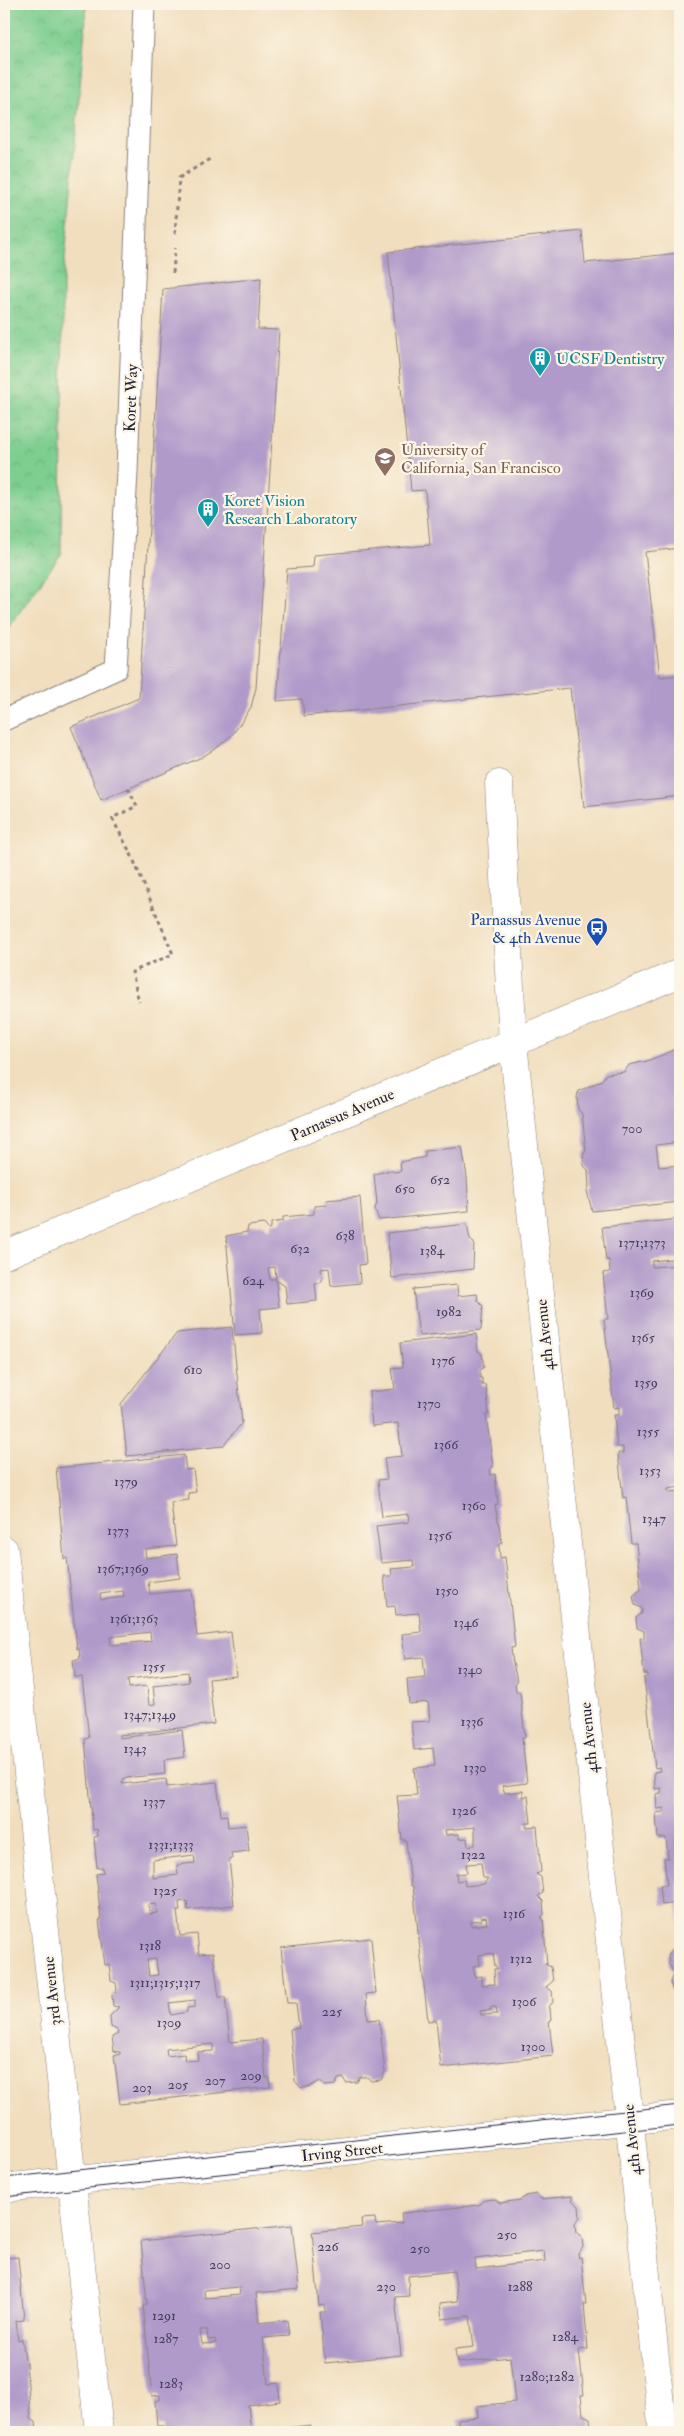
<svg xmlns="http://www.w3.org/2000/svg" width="684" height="2436" viewBox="0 0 684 2436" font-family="'IM FELL Double Pica',serif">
  <defs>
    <pattern id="park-crowns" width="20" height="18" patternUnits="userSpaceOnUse" patternTransform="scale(1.25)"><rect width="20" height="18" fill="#7dce8f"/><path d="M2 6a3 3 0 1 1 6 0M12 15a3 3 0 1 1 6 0" fill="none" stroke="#6cb17c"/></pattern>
  </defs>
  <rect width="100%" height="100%" fill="#fcf5e5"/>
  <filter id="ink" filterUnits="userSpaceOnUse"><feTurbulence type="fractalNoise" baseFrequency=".02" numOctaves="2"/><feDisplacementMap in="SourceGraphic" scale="10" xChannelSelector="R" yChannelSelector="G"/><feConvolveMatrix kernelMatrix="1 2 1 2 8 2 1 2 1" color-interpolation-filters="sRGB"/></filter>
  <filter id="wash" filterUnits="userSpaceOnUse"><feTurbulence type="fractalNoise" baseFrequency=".0096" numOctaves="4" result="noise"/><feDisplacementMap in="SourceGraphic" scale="20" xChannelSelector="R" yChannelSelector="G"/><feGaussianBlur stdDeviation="1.12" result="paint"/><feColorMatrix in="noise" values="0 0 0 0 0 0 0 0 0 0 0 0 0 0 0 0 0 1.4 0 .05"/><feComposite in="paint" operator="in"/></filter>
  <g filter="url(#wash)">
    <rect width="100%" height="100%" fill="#f1debe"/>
    <path fill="url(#park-crowns)" stroke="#507865" d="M4,4H87L63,281L61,554L4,634Z"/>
    <g id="blocks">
      <g fill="#b09aca" fill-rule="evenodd">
        <path d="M582,231L585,263L680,253V548L645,552L660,677L680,675V796L584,807L570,688L304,716L302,699L277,701L287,569L313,567L314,555L430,545L425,490L411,491L388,252Z"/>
        <path d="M261,278L258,329L279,330L256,688L251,707L243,720L232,735L218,747L202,757L101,800L71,727L139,698L163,289Z"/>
        <path d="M680,1044V1142L656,1145L659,1167L680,1165V1202L592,1211L587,1191L589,1187L588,1170L584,1166L583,1155L586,1151L582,1114L578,1109L577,1097L579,1091L602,1080L606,1074L624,1072L629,1065L647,1061L672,1051Z"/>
        <path d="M462,1147L467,1177L469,1211L379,1220L375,1209L377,1203L374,1174L391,1170L394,1172L401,1171L400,1162L425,1157V1151Z"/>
        <path d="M360,1197L366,1264L359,1265L360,1283L331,1286L329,1268L321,1269L322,1282L315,1283L317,1301L287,1304L285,1286L276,1280L279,1307L260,1309L262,1333L235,1335L226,1236L247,1232L248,1226L264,1224L268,1229L271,1228V1223L283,1221V1217L314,1214V1206L327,1205L326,1200ZM275,1267L276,1279H270L268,1268Z"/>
        <path d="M680,1219V1258L652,1261V1267L680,1265V1487L668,1489V1493L680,1492L679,1925L677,1903L662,1905L660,1885H667L664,1858H668L666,1838H658L656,1813L664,1812V1808L657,1809L656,1794L661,1793V1788L655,1789L654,1772L660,1771L659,1767L655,1768L644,1678L648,1677V1674H644L640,1638H644V1631L637,1628L636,1618L642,1613V1608L635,1605L633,1596L641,1589L636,1543H631L626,1497L623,1498L618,1453H623V1447H617L614,1415H619V1407L614,1408L604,1319H608L603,1273L610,1272L609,1260H606L602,1227Z"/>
        <path d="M467,1224L470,1240L474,1243L473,1269L392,1278L387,1233Z"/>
        <path d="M457,1285L458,1296L477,1294L478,1301L483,1306L481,1330L419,1336L413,1289Z"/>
        <path d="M232,1327L242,1423L223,1446L127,1456L121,1404L177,1333Z"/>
        <path d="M476,1334L478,1351L482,1354L484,1367L480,1370V1378H482V1385H486L489,1415H486L487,1422L493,1467L490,1468L491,1475L495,1474L498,1504L495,1505L502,1542L499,1546L500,1558L505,1557L515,1647L511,1648L512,1657L517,1682L515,1684L516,1692H520L525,1738H522L527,1783L502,1786L505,1793L523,1791V1797L528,1796L531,1823H526V1827L537,1826L541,1872L536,1874L541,1877L543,1893L538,1896L543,1901L544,1914L541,1918H543L547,1964H545L551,1967L553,1981L546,1987L552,1991L553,2002L548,2008H550L551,2021H549L553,2056L441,2068L436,2020L428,2021L413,1886H411L406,1840H402L397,1796L417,1795L414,1768L435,1766L433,1748L414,1750L411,1722L430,1721L428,1702L409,1704L407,1679L425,1677L423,1657L405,1659L402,1634L421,1632L419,1613L396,1615L395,1606L387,1607L384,1576H392L391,1569L414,1567L413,1560L381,1563L376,1526L409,1522L408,1514L382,1517L378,1480L387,1479L384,1458L402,1456L398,1423L372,1426L369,1392L395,1389L392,1368L403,1367L400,1343ZM475,1827V1845L468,1846L467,1838L459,1839V1834L446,1835L445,1830ZM481,1863L483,1878H488L484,1884L465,1886L464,1880L457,1881L456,1874L467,1873L466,1864ZM486,1917L487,1924L471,1926V1921L482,1920L481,1918ZM493,1953L495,1966L498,1969H494L495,1984L482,1985V1976L475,1977L473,1966L480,1965L479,1955ZM491,2007H496L497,2014L481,2015L480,2011L491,2010Z"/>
        <path d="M184,1455L186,1470L193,1469L196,1492L188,1493L189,1500L171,1502L176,1546L145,1549L146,1558L177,1554L180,1578L148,1582L150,1594L191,1590L197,1636L231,1632L236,1676L209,1679L214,1724L119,1735V1738L182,1730L185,1757L164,1760L165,1774L124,1778L122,1784L166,1779L167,1787L217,1782L221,1816L227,1815L228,1827L246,1825L249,1851L231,1853L232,1859H229L234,1905L188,1910L187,1901L179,1902L180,1911H177L180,1936L197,1934L199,1954L213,1953L219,1997H225L230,2042L262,2039L266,2078L269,2077L270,2087L120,2104L114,2055L120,2054V2052L114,2051L112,2037L118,2034L117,2030L111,2027L110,2016L119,2007L113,2006L112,1995L117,1990L116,1983L111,1981L109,1964L105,1965L99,1920H101L96,1874L103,1873L102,1867L97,1868L94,1837L98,1836L97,1829L93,1830L85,1739L89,1738L82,1677H75L73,1660L80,1659L79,1648L77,1649L67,1558L64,1559L56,1468ZM123,1591L124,1597L101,1600L100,1594ZM150,1632L151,1641L111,1645L110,1637ZM188,1672L189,1682L153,1686L155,1704L149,1705L147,1686L129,1688L128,1679ZM194,1855L195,1863L177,1865L178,1875L153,1878V1860ZM156,1904L157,1913L150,1914L148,1905ZM156,1959L158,1975L149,1976L147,1960ZM195,2000V2007L187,2008V2012L171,2015L169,2003ZM213,2044V2051L197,2052L198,2060L185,2061L184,2054L167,2056L166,2049Z"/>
        <path d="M371,1938L376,1993L366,1994L368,2020L379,2019L385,2072L381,2080L371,2081L367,2077H360L357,2082L346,2083L343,2078L338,2079L335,2085L324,2086L320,2081L311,2086L301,2088L295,2081L290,2029L299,2028L296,2003H287L281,1948Z"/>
        <path d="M680,1948V1993L677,1994L673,1992L670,1982L674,1972L669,1965L668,1956L672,1949Z"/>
        <path d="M675,1999H680V2037H679Z"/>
        <path d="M4,2104L7,2119H4Z"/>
        <path d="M536,2194L541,2199L572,2196V2200L579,2206L580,2217L575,2223L576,2232L582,2237L583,2247L578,2254L579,2258L581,2257L586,2304H584L588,2349L579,2350L584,2395H581L583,2415L590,2418L591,2428L585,2432H459L458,2419L478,2417L477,2406L515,2402L510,2357L457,2363L455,2349L474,2347L470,2316L442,2319L440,2303L458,2301L454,2271L408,2276L409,2296L395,2297L401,2355L325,2363L320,2312H326L325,2305L319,2306L312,2232L362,2227L361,2219L375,2218L376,2225L402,2223L401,2213L479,2205L485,2200L495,2199L500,2203L520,2200L526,2196ZM544,2251L545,2261L476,2269L475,2259Z"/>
        <path d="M292,2225L299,2289L256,2293L259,2323L287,2320L289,2336L263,2338L268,2384L278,2383L280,2401L248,2405L251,2432H163V2426H157L155,2401L160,2400V2395L152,2396L143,2305L147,2304L141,2241ZM239,2287L240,2295L205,2298L204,2290ZM200,2330H207L208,2340L215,2339L216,2343L202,2344Z"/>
        <path d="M18,2257L24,2320L16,2321L18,2340L22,2339L26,2364L31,2419L36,2422L37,2432H4V2258Z"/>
        <path d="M311,2425V2432H281L284,2428Z"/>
        <path d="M272,2430V2432H258V2431Z"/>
      </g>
    </g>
  </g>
  <g filter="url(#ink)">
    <use href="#blocks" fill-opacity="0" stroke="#8a807c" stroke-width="1"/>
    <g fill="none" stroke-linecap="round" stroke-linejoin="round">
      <g stroke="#8a807c" stroke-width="23">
        <path id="service" d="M4,720L116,669L127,472L144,4"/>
      </g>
      <g stroke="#8a807c" stroke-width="29">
        <path id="pedestrian" d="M499,784L513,1043"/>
      </g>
      <g stroke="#8a807c" stroke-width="29">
        <g id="minor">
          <path d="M513,1043L663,2432"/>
          <path d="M4,1550L99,2432"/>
          <path d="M4,2188L680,2115"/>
        </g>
      </g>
      <g stroke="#8a807c" stroke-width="29">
        <path id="tertiary" d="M4,1255L680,973"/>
      </g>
      <g stroke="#8a807c" stroke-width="3" stroke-dasharray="4 4" stroke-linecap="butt">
        <path d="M175,234L179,178L213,157"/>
        <path d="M173,273L175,248"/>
        <path d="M128,788L137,806L112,818L131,854L173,954L132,972L139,1002"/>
      </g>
      <use href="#service" stroke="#fff" stroke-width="21"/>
      <use href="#pedestrian" stroke="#fff" stroke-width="28"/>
      <use href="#minor" stroke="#fff" stroke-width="28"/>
      <use href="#tertiary" stroke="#fff" stroke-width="28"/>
      <g stroke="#22223b" stroke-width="1">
        <path d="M4,2178L680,2105"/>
        <path d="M4,2197L680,2125"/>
      </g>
    </g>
  </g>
  <defs>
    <g id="building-pin" transform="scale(1.125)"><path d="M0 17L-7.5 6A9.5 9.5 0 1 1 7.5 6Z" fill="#0f9aa8" stroke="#fcf5e5"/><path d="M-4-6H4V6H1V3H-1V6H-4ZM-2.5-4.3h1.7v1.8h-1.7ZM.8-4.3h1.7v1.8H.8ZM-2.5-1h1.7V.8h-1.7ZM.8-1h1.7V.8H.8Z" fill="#fff"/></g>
    <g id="university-pin" transform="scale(1.125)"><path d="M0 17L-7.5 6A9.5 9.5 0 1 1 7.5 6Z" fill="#8d6e63" stroke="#fcf5e5"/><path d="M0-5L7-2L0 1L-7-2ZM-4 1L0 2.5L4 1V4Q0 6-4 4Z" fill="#fff"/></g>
    <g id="bus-pin" transform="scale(1.125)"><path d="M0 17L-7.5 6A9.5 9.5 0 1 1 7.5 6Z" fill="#1a4fb4" stroke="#fcf5e5"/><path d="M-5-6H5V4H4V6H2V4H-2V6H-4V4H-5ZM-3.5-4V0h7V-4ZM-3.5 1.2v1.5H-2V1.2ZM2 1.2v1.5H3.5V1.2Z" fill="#fff"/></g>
  </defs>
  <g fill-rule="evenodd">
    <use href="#building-pin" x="540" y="358"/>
    <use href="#university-pin" x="385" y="458"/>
    <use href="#building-pin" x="208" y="509"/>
    <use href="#bus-pin" x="597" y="928"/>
  </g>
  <g text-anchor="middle" stroke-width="4.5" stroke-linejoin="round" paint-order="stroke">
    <g font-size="14" fill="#46405f">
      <text x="632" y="1133">700</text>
      <text x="440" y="1184">652</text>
      <text x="405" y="1193">650</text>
      <text x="345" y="1240">638</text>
      <text x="642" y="1247">1371;1373</text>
      <text x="300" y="1253">632</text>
      <text x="432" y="1255">1384</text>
      <text x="253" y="1285">624</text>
      <text x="642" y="1297">1369</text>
      <text x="449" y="1316">1982</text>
      <text x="643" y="1342">1365</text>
      <text x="443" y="1365">1376</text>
      <text x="193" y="1374">610</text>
      <text x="646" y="1387">1359</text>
      <text x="429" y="1408">1370</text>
      <text x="648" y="1436">1355</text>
      <text x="446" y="1449">1366</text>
      <text x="650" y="1475">1353</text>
      <text x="126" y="1486">1379</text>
      <text x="474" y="1510">1360</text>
      <text x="654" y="1523">1347</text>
      <text x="118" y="1535">1373</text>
      <text x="440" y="1540">1356</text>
      <text x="123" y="1573">1367;1369</text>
      <text x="447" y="1595">1350</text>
      <text x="134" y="1623">1361;1363</text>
      <text x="466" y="1627">1346</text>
      <text x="154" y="1671">1355</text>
      <text x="470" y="1674">1340</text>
      <text x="150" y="1719">1347;1349</text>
      <text x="472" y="1726">1336</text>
      <text x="135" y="1753">1343</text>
      <text x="475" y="1772">1330</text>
      <text x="154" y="1806">1337</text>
      <text x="464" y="1815">1326</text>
      <text x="171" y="1849">1331;1333</text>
      <text x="473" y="1859">1322</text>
      <text x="165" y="1895">1325</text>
      <text x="514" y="1918">1316</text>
      <text x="150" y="1950">1318</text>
      <text x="521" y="1963">1312</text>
      <text x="165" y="1987">1311;1315;1317</text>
      <text x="524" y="2006">1306</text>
      <text x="332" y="2016">225</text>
      <text x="169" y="2027">1309</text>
      <text x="533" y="2051">1300</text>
      <text x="251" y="2080">209</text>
      <text x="215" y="2085">207</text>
      <text x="178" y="2089">205</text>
      <text x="142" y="2092">203</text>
      <text x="507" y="2239">250</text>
      <text x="328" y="2251">226</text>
      <text x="420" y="2253">250</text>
      <text x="220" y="2269">200</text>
      <text x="386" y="2291">230</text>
      <text x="520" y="2291">1288</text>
      <text x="164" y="2320">1291</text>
      <text x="565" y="2341">1284</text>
      <text x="166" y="2343">1287</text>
      <text x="547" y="2381">1280;1282</text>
      <text x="171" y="2388">1283</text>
    </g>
    <g font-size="16" fill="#0d838f" stroke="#fcf5e5" text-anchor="start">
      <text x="556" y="364">UCSF Dentistry</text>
      <text x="224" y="506">Koret Vision<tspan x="224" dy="18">Research Laboratory</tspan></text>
    </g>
    <g font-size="16" fill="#22223b" stroke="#fcf5e5">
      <text transform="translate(130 398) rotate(-88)" y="6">Koret Way</text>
      <text transform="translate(342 1114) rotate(-23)" y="6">Parnassus Avenue</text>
      <text transform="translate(544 1335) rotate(-96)" y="6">4th Avenue</text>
      <text transform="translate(588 1738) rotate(-96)" y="6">4th Avenue</text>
      <text transform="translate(51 1991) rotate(-96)" y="6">3rd Avenue</text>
      <text transform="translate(631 2140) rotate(-96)" y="6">4th Avenue</text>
      <text transform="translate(342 2151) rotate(-6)" y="6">Irving Street</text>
    </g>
    <g font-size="16" fill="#785e54" stroke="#fcf5e5" text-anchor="start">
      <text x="401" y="455">University of<tspan x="401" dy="18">California, San Francisco</tspan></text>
    </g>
    <g font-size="16" fill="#164399" stroke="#fcf5e5" text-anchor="end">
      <text x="581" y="925">Parnassus Avenue<tspan x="581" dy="18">&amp; 4th Avenue</tspan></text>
    </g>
  </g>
  <rect width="684" height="2436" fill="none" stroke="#fcf5e5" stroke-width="20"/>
</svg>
